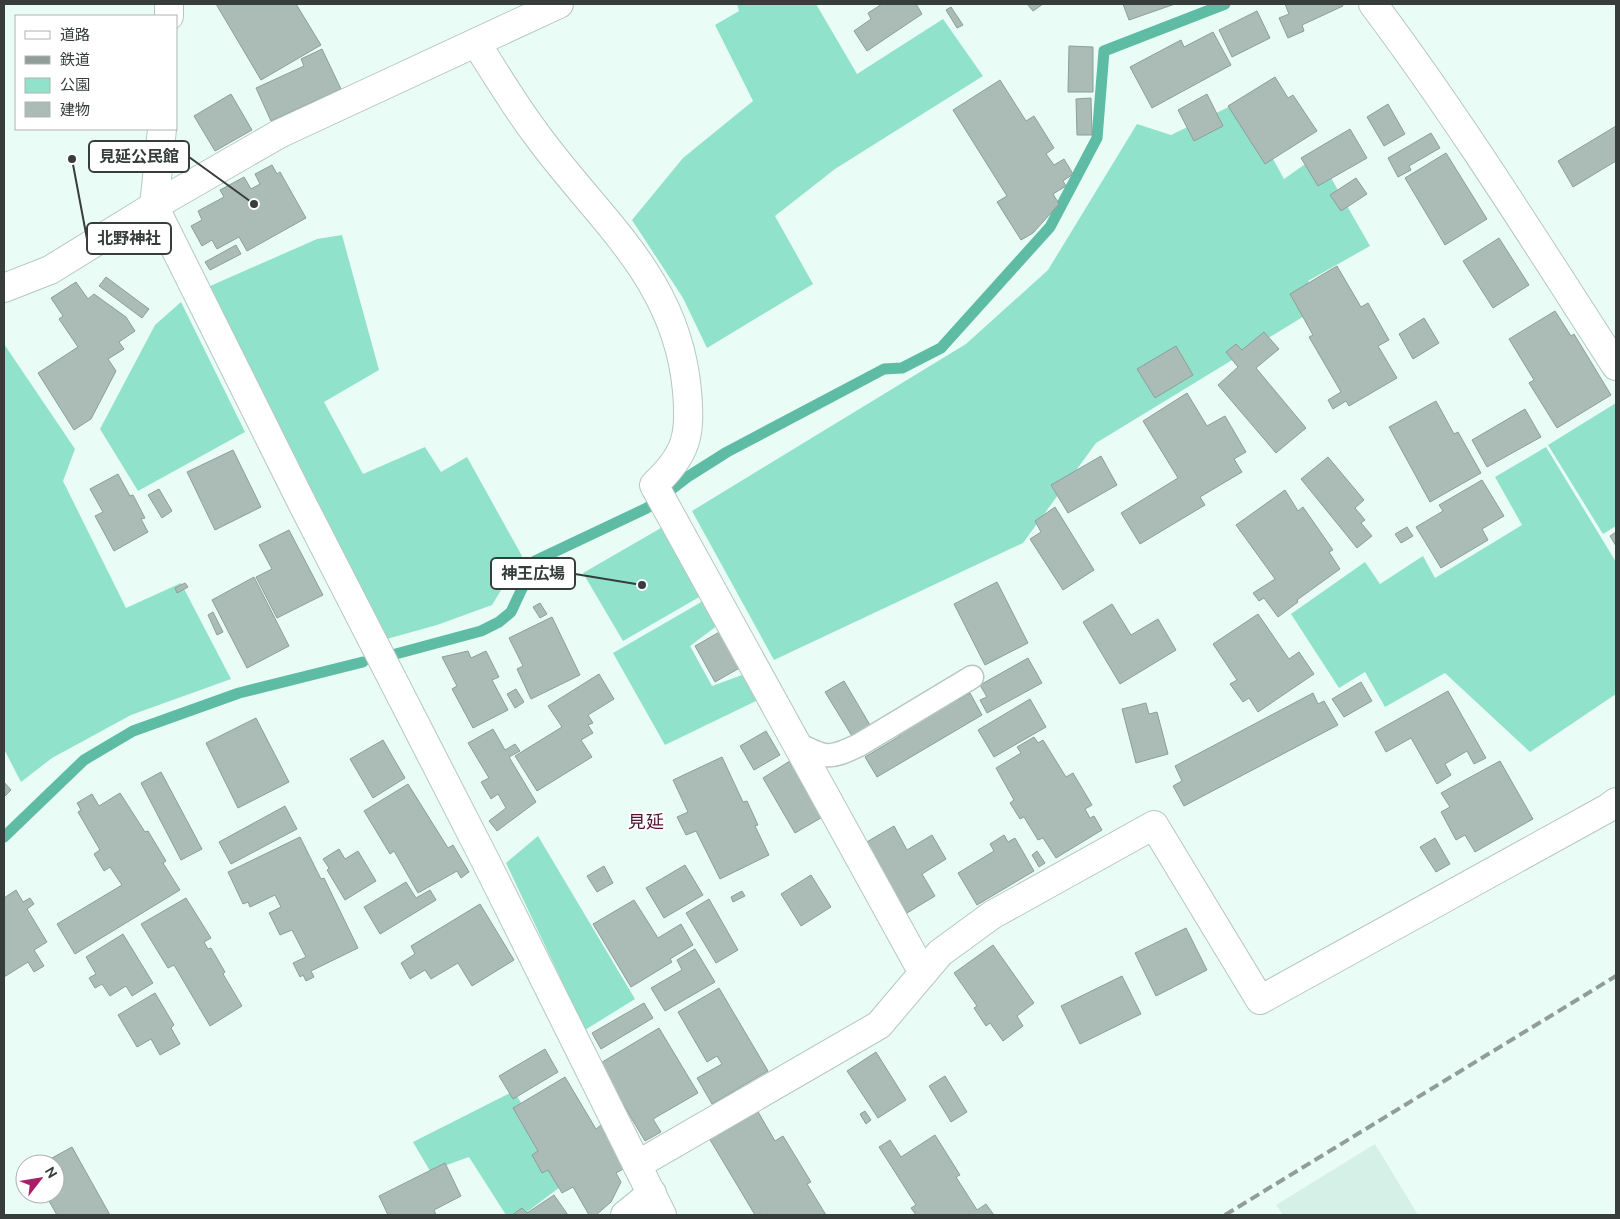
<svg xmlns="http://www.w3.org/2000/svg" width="1620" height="1219" viewBox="0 0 1620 1219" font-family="Ubuntu,'Noto Sans JP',sans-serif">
  <rect width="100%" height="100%" fill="#eafcf6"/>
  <path fill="#d5f0e7" d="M1375,1144L1418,1215H1283L1276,1205Z"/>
  <g fill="#91e2cb">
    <path d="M737,4H816L857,74L943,19L983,76L835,169L775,216L813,284L707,348L683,298L632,220L683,158L753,101L715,25L739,11Z"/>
    <path d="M1241,101L1284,179L1318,155L1370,246L1308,281L1324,304L1096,443L1023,543L774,660L692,511L966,344L1048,270L1137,124L1171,135Z"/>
    <path d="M342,235L379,370L324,402L363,474L425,447L441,472L467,457L522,556L492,605L437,625L383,640L208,287L317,239Z"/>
    <path d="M181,302L245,432L138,491L100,429L155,325Z"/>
    <path d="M4,344L75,449L63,481L126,608L181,583L231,679L131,715L52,758L21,782L4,749Z"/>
    <path d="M1616,403V526L1603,534L1548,445Z"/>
    <path d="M1546,447L1616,562V694L1530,752L1445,673L1385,707L1365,672L1339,688L1291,614L1365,562L1380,584L1423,556L1435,578L1522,525L1495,477Z"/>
    <path d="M661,528L701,596L623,641L583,573Z"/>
    <path d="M703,601L718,625L690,646L712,686L745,674L758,700L665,745L613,653Z"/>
    <path d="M538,836L635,999L585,1030L506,863Z"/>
    <path d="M514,1091L568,1181L523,1215H506L469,1157L430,1171L413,1142Z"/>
  </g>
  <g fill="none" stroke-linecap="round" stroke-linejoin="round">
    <g stroke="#5dbca3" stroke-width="11">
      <path d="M392,655L481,631L499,622L511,612L535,561L647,508L689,476L727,452L884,369L902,368L941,348L1050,227L1097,138L1104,51L1225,4"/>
      <path d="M4,837L84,760L133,731L239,693L363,662"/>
    </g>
  </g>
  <g fill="#abbcb7" stroke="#8e9e99">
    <path d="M216,4H296L321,45L261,80Z"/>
    <path d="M882,4H916L922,14L867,51L854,31L871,19L868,13Z"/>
    <path d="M1027,4H1043L1033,11Z"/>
    <path d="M1123,4H1175L1129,20Z"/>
    <path d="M1285,4H1342L1343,6L1302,25L1304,31L1288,38L1279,18L1289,14Z"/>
    <path d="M951,7L963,25L957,28L946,10Z"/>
    <path d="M1257,11L1270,38L1232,57L1219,30Z"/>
    <path d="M1213,32L1231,65L1152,108L1130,67L1181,40L1184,47Z"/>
    <path d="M1069,46L1093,47V92H1068Z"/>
    <path d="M322,49L341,89L271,121L256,88L304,66L301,59Z"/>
    <path d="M1275,77L1288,98L1293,95L1317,131L1265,164L1228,106Z"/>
    <path d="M1000,80L1026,121L1034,116L1054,148L1046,154L1054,165L1064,159L1073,174L1063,181L1066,186L1053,194L1059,204L1033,233L1021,240L997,202L1007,196L953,110Z"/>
    <path d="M231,94L252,130L215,151L194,116Z"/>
    <path d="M1207,94L1223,126L1194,141L1178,110Z"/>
    <path d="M1091,98L1092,135H1077L1076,99Z"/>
    <path d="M1388,104L1405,134L1384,146L1367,117Z"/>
    <path d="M1616,126V161L1573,187L1558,161Z"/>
    <path d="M1350,129L1367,158L1318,186L1301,158Z"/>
    <path d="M1431,133L1440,148L1409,166L1411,170L1398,177L1388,158Z"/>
    <path d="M1446,153L1487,219L1445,245L1405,178Z"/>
    <path d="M272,165L277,174L280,172L306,218L247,251L239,237L217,249L212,240L202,246L191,226L202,220L198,211L224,197L220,190L244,177L251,189L260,184L255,174Z"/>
    <path d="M1356,178L1367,194L1341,211L1330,195Z"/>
    <path d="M1499,238L1529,285L1493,308L1463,261Z"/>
    <path d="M236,245L241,254L210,270L205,262Z"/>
    <path d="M1337,266L1361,307L1368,303L1389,340L1378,346L1397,378L1349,406L1346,401L1333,409L1328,400L1341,392L1309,337L1313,335L1290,294Z"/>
    <path d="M106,277L149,309L142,318L99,286Z"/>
    <path d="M76,282L88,299L94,294L126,317L135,331L119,342L124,349L108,359L116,371L91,419L74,430L38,373L78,347L59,319L63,316L51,298Z"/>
    <path d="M1555,311L1571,336L1574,334L1611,395L1557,428L1529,383L1534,380L1509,339Z"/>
    <path d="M1424,318L1439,343L1413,359L1399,334Z"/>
    <path d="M1264,332L1279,349L1256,368L1306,428L1276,453L1218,385L1238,367L1226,352L1236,344L1242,350Z"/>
    <path d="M1176,346L1193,375L1155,398L1137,369Z"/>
    <path d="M1187,393L1207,426L1225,416L1246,452L1234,459L1242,472L1200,497L1205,505L1140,544L1121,513L1178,478L1143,421Z"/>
    <path d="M1436,401L1454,434L1458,432L1481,473L1430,502L1389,427Z"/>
    <path d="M1525,409L1541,437L1487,467L1472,440Z"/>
    <path d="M233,450L261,507L215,530L187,472Z"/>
    <path d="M1101,456L1117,485L1068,513L1051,485Z"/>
    <path d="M1328,457L1364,500L1355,508L1365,520L1361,523L1372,536L1357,548L1301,479Z"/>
    <path d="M118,474L130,496L133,495L145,518L141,519L148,532L114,551L95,516L103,512L90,489Z"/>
    <path d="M1482,480L1504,516L1482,529L1488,540L1441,568L1416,527L1443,511L1439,505Z"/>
    <path d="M159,489L172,511L162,518L148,495Z"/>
    <path d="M1285,490L1298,511L1303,507L1333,550L1329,552L1340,569L1297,600L1298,602L1278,617L1264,598L1259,601L1253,593L1275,579L1236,525Z"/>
    <path d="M1055,507L1094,570L1063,590L1030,539L1041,532L1035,521Z"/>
    <path d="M1407,527L1413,536L1401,543L1395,534Z"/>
    <path d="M289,530L323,595L277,618L256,577L272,569L259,545Z"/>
    <path d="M1616,532V546L1610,536Z"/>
    <path d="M254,577L289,646L247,668L212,600Z"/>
    <path d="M997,582L1028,643L985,665L954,604Z"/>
    <path d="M185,583L188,587L177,593L175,588Z"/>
    <path d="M540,603L547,614L540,618L533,607Z"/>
    <path d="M1112,604L1131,635L1158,619L1176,650L1120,684L1083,622Z"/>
    <path d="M213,612L223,632L217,635L208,615Z"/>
    <path d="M1258,614L1289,659L1299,652L1314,674L1258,712L1249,698L1243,702L1230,684L1237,680L1213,644Z"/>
    <path d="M552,617L580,675L531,699L517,669L523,666L509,638Z"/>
    <path d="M723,630L743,666L715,682L695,646Z"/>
    <path d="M468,651L471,658L486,651L499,677L492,680L508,710L473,728L452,689L457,686L442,657Z"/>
    <path d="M1028,658L1042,683L987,713L980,700L987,697L980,685Z"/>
    <path d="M599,674L614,699L588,715L593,723L588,725L593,733L581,740L592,757L537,791L515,756L562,727L548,706Z"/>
    <path d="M844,681L870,725L852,736L825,692Z"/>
    <path d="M1361,682L1372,701L1344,717L1332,699Z"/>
    <path d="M516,689L524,702L515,708L507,694Z"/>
    <path d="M1448,691L1486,758L1474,764L1467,751L1445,764L1451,775L1437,784L1411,738L1386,752L1375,732Z"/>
    <path d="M970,693L982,715L877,777L865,757L900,736L896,729L955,694L958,700Z"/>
    <path d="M1313,693L1318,704L1324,701L1338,725L1184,806L1173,786L1182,781L1175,766Z"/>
    <path d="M1030,699L1046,727L994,757L978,730Z"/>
    <path d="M1146,703L1149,714L1157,712L1168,754L1136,763L1122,709Z"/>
    <path d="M256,718L289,782L238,808L206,743Z"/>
    <path d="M493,729L505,750L515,744L520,751L509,757L536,802L497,831L489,821L506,808L498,794L491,799L481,782L489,778L468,743Z"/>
    <path d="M766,731L780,755L754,770L740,746Z"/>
    <path d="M1034,737L1038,743L1043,740L1066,777L1073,773L1092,805L1085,809L1090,818L1094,816L1102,830L1056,858L1043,838L1038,840L1024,817L1020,819L1010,803L1014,800L996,768L1021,753L1017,747Z"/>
    <path d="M383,740L405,778L373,798L350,759Z"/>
    <path d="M722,757L743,802L747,801L758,825L755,826L769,855L720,879L696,831L686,835L677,817L688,812L673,780Z"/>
    <path d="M793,759L826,815L795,833L763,778Z"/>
    <path d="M1500,761L1533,819L1475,852L1465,835L1456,840L1441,812L1450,807L1441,793Z"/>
    <path d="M161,772L202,849L181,860L141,783Z"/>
    <path d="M4,782L11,790L4,797Z"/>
    <path d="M408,784L448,848L453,845L469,872L461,878L457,871L418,893L394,851L390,854L364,811Z"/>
    <path d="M120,793L145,832L148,831L166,861L163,863L180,890L75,954L57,924L122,885L110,867L104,871L94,854L100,850L78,812L81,810L77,803L92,794L99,806Z"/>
    <path d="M285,806L297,829L231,864L219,842Z"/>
    <path d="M894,826L907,850L932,835L946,859L922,874L935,896L907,913L865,843Z"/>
    <path d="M1004,835L1008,842L1015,838L1034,871L977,905L958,873L994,851L990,844Z"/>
    <path d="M300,837L321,879L324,878L358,948L311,971L314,977L306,981L303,975L300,977L293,963L306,957L292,930L280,935L269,913L281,907L275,895L250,907L248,902L243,904L228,872Z"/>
    <path d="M1435,838L1450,864L1436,872L1420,847Z"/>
    <path d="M339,849L345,859L358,851L376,881L345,900L327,870L329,868L323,859Z"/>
    <path d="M1037,851L1045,863L1039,867L1032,855Z"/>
    <path d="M685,865L703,895L664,918L646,888Z"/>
    <path d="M604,866L613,883L597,892L587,876Z"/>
    <path d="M811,875L831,907L801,926L781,894Z"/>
    <path d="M406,882L416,898L430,890L436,900L380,934L364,907Z"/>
    <path d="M16,890L23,902L30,898L34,904L27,909L47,942L34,950L44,966L34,972L28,962L4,977V898Z"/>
    <path d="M742,891L745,896L733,902L731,897Z"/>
    <path d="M186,898L211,938L204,942L208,949L211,948L225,972L223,974L242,1006L210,1026L174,965L168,968L141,924Z"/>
    <path d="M709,899L738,950L716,963L686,913Z"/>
    <path d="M634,900L658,938L681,924L693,945L670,959L672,962L631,987L593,924Z"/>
    <path d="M480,904L514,960L472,986L458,963L431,979L425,970L410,979L401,963L415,954L411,946Z"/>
    <path d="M1186,928L1207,970L1156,996L1135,953Z"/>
    <path d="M123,934L153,983L132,996L126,986L110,996L102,984L95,988L89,978L96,974L86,957Z"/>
    <path d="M993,945L1034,1003L1017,1016L1023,1026L1003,1041L990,1023L986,1026L974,1008L977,1006L954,973Z"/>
    <path d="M695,949L715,982L665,1011L651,988L682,970L677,960Z"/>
    <path d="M1122,976L1141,1014L1080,1044L1061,1006Z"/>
    <path d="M719,988L768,1071L712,1104L697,1078L722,1064L717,1056L707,1062L678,1012Z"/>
    <path d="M155,993L174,1025L171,1028L180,1044L160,1055L151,1039L137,1047L118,1015Z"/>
    <path d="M644,1003L653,1018L601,1049L592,1033Z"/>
    <path d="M659,1028L698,1093L653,1119L661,1132L645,1141L599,1064Z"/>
    <path d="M545,1049L558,1072L513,1099L499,1076Z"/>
    <path d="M876,1052L906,1100L878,1118L847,1071Z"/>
    <path d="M945,1076L967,1112L951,1122L929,1086Z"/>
    <path d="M565,1077L596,1129L601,1125L627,1167L616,1173L621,1182L611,1202L596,1215H589L573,1187L562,1193L548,1170L542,1173L532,1155L538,1151L513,1108Z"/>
    <path d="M757,1110L775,1141L783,1136L811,1182L807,1184L826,1215H762L761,1214L755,1215L709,1138Z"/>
    <path d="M865,1111L871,1120L866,1124L860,1114Z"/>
    <path d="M935,1135L960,1175L956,1177L977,1210L986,1204L994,1215H916L911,1208L916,1205L879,1147L890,1140L901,1157Z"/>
    <path d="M72,1147L110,1215H57L45,1194H55V1164H41Z"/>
    <path d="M445,1163L461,1196L434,1210L436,1215H388L379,1196Z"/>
    <path d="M554,1195L568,1215H512L522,1208L527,1213Z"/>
  </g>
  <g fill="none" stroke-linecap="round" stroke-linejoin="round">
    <g stroke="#b6c7c1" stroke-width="25">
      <path id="service" d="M796,743C825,758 828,760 859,745L972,677"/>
    </g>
    <g stroke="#b6c7c1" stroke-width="30">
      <g id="minor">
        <path d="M1373,4C1460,120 1537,244 1616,366"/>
        <path d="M169,16V4"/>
        <path d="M476,43C495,72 513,103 534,131C596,218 677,276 687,391C691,435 687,454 654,485L923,973"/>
        <path d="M162,129L154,206L300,499L484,858L662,1215"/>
        <path d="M637,1165L879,1025L940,953L992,915L1154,825L1260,1000L1608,808L1616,802"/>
        <path d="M625,1215L652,1193"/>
      </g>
    </g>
    <g stroke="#b6c7c1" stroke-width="30">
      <path id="secondary" d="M4,288L50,270L154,206L279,134L559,4"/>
    </g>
    <use href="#service" stroke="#fff" stroke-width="22"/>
    <use href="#minor" stroke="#fff" stroke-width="28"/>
    <use href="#secondary" stroke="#fff" stroke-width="28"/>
    <path stroke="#909d99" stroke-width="4" stroke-dasharray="10 5" stroke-linecap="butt" d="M1225,1215L1616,976"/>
  </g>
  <g text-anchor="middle" stroke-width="4" stroke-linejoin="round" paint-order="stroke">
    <g font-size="18" fill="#531333" stroke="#fff">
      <text x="646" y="828">見延</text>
    </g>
  </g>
  <path fill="none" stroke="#363d3b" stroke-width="2" d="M254 204L189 157M72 159L87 239M642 585L575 574"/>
  <g fill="#363d3b" stroke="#fff" stroke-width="2">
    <circle cx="254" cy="204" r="5"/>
    <circle cx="72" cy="159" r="5"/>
    <circle cx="642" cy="585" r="5"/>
  </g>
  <g fill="#fff" stroke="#363d3b" stroke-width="2">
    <rect x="89" y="141" width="100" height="31" rx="5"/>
    <rect x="87" y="223" width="84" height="31" rx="5"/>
    <rect x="491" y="558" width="84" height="31" rx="5"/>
  </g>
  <g font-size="16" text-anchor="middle" font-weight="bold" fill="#363d3b">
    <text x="139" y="162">見延公民館</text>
    <text x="129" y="244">北野神社</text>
    <text x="533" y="579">神王広場</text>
  </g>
  <rect width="1620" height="1219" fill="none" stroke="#363d3b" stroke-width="10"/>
  <rect x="15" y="15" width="162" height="115" fill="#ffffff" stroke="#afb1b1"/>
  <rect x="25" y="31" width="25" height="8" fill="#ffffff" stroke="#afb1b1"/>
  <text x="60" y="40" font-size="15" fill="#363d3b">道路</text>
  <rect x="25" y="56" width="25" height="8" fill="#909d99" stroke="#afb1b1"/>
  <text x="60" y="65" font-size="15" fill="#363d3b">鉄道</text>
  <rect x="25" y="78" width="25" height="15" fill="#91e2cb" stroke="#afb1b1"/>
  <text x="60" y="90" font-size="15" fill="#363d3b">公園</text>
  <rect x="25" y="102" width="25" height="15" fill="#abbcb7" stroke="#afb1b1"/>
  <text x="60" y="115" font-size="15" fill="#363d3b">建物</text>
  <g transform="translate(40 1179) rotate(59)"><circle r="24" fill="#ffffff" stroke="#afb1b1"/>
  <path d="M0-4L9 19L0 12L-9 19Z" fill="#a71f67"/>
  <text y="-8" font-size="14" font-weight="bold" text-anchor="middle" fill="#363d3b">N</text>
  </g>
</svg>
